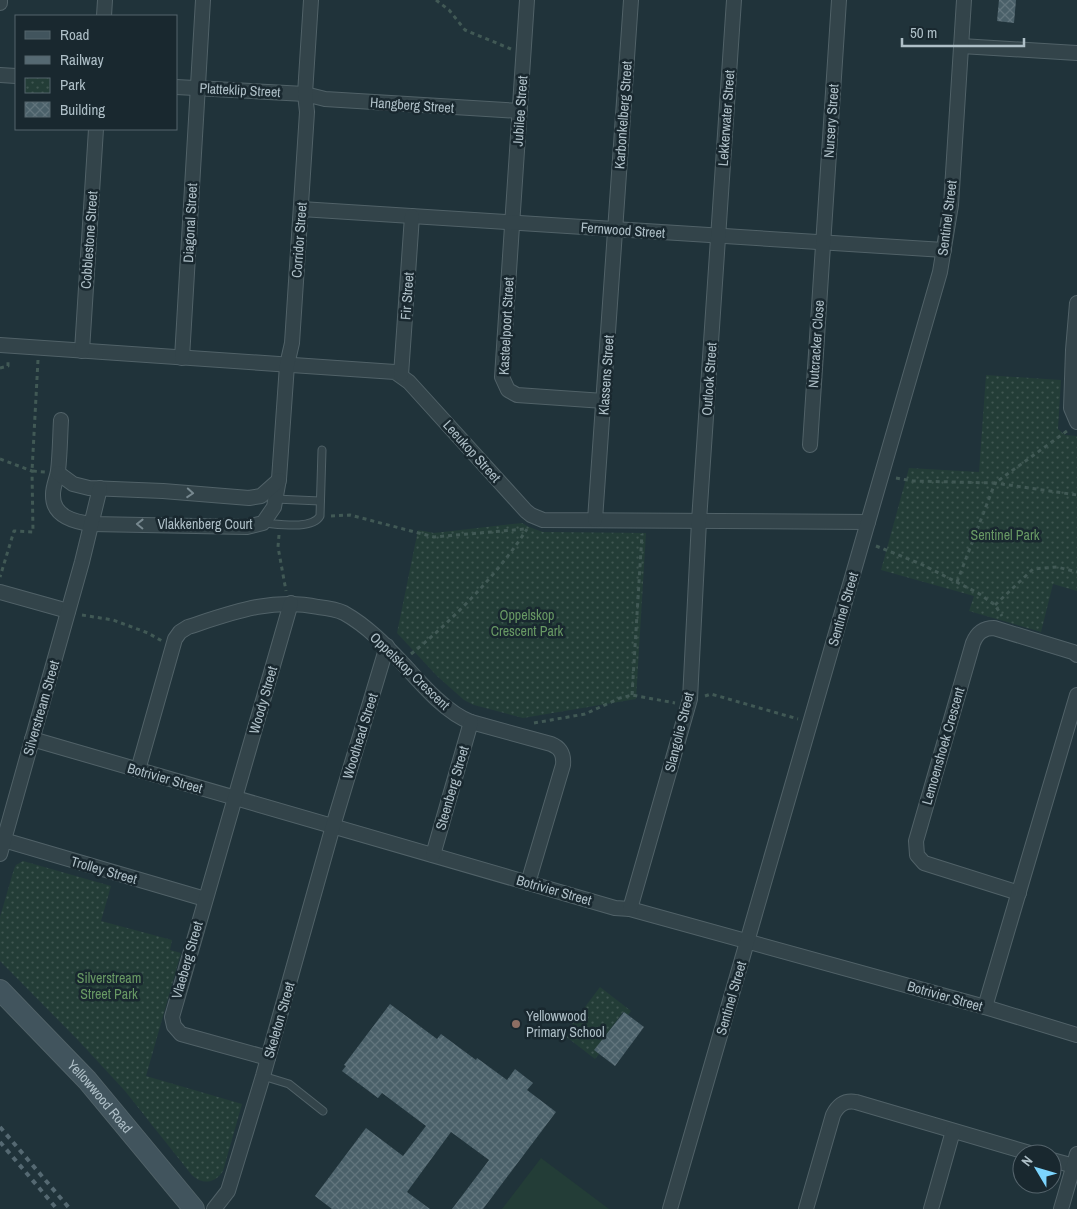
<svg xmlns="http://www.w3.org/2000/svg" width="1077" height="1209" viewBox="0 0 1077 1209" font-family="'Archivo Narrow',sans-serif">
  <defs>
    <pattern id="park-dots" width="8" height="8" patternUnits="userSpaceOnUse" patternTransform="scale(1.25)"><rect width="8" height="8" fill="#233d37"/><path d="M2 2h.1M6 6h.1" fill="none" stroke="#405752" stroke-width="1.8" stroke-linecap="round"/></pattern>
    <pattern id="building-cross-hatch" width="8" height="8" patternUnits="userSpaceOnUse" patternTransform="scale(1.25)"><rect width="8" height="8" fill="#4a6069"/><path d="M0 0l8 8M0 8l8-8" fill="none" stroke="#62757d"/></pattern>
  </defs>
  <rect width="100%" height="100%" fill="#20333a"/>
  <path fill="#233d37" d="M541,1158L609,1209H502Z"/>
  <g fill="url(#park-dots)">
    <path d="M986,375L1061,380L1058,429L1065,435L1077,436V591L1053,584L1041,632L969,611L974,596L881,570L909,468L979,472Z"/>
    <path d="M522,523L529,527L543,532L646,533L636,699L523,718L474,705L464,700L437,676L397,633L418,530L434,533Z"/>
    <path d="M23,861L111,886L101,921L172,940L170,950L181,953L146,1076L242,1104L223,1171C215,1184 201,1185 191,1174L125,1091L78,1040L0,961V917L14,869L16,865Z"/>
    <path d="M600,987L631,1011L628,1015L623,1012L595,1050L599,1054L595,1059L564,1035Z"/>
  </g>
  <g fill="url(#building-cross-hatch)">
    <path d="M999,0H1016L1014,23L997,21Z"/>
    <path d="M390,1004L437,1039L441,1034L476,1060L477,1058L507,1080L515,1069L533,1083L527,1090L556,1112L483,1209H452L489,1160L451,1132L407,1192L430,1209H332L315,1196L366,1128L403,1156L426,1126L382,1093L378,1098L342,1071L346,1066L344,1065Z"/>
    <path d="M624,1012L644,1027L615,1066L594,1050Z"/>
  </g>
  <g fill="none" stroke-linecap="round" stroke-linejoin="round">
    <g stroke="#516268" stroke-width="9">
      <g id="lane">
        <path d="M275,499L320,501"/>
        <path d="M264,523C278,524 312,530 320,516L322,450"/>
        <path d="M263,1076L289,1084L323,1111"/>
      </g>
    </g>
    <g stroke="#516268" stroke-width="16">
      <g id="street">
        <path d="M527,0L502,377L508,390L517,395L604,401"/>
        <path d="M0,3V0"/>
        <path d="M104,16L105,0"/>
        <path d="M961,46L1077,53"/>
        <path d="M0,75L16,76"/>
        <path d="M176,87L305,94L325,99L520,111"/>
        <path d="M301,209L944,250"/>
        <path d="M1077,303L1073,350L1071,408L1077,422"/>
        <path d="M0,345L395,372L409,382L526,511L531,515L543,520L868,522"/>
        <path d="M82,351L96,129"/>
        <path d="M182,358L203,0"/>
        <path d="M401,375L412,216"/>
        <path d="M61,420C60,437 60,454 58,471C57,478 53,486 53,494C52,517 75,522 92,524L247,527L263,523L274,507L279,479L287,365L292,343L307,112L305,94L311,0"/>
        <path d="M810,445L839,0"/>
        <path d="M58,473L73,484L89,488L163,491L249,498L261,496L279,480"/>
        <path d="M595,520L631,0"/>
        <path d="M0,592L68,611"/>
        <path d="M32,739L615,908L630,909L985,1007L1077,1035"/>
        <path d="M138,770L175,639L180,632L188,627C231,613 272,597 318,607C327,608 336,609 344,613C369,627 388,648 407,668C423,686 448,714 471,722L551,744C561,748 564,755 563,765L528,883"/>
        <path d="M0,839L205,899"/>
        <path d="M0,854L82,562L100,488"/>
        <path d="M433,855L471,722"/>
        <path d="M1019,893L924,863L917,855L916,841L973,643C977,633 983,628 994,628L1073,652L1077,655"/>
        <path d="M630,909L690,699L699,521L734,0"/>
        <path d="M985,1007L1077,695"/>
        <path d="M268,1058L181,1034L174,1026L172,1017L291,603"/>
        <path d="M1052,1160L1074,1166"/>
        <path d="M214,1209L228,1191L263,1076L333,826L387,646"/>
        <path d="M670,1209L940,272L951,205L964,0"/>
        <path d="M806,1209L833,1115C838,1105 845,1100 856,1102L1033,1154"/>
        <path d="M931,1209L953,1131"/>
        <path d="M1061,1209L1077,1154"/>
      </g>
    </g>
    <g stroke="#516268" stroke-width="22">
      <g id="secondary">
        <path id="s1" d="M0,990L87,1080L194,1209"/>
      </g>
    </g>
    <g stroke="#415955" stroke-width="3" stroke-dasharray="4 4" stroke-linecap="butt">
      <path d="M436,0L449,10L465,30L511,49"/>
      <path d="M38,360L32,471L45,472"/>
      <path d="M0,368L8,366V360"/>
      <path d="M0,459L32,471L33,532L14,531L0,577"/>
      <path d="M896,478L913,481L995,483L1067,431"/>
      <path d="M331,516L350,515L434,537L525,529"/>
      <path d="M279,535L278,547L286,591"/>
      <path d="M876,546L921,564L978,593L995,605L1002,616"/>
      <path d="M957,582L995,483L1077,495"/>
      <path d="M995,605L1033,569L1057,567L1077,572"/>
      <path d="M82,615L113,620L148,633L162,641"/>
      <path d="M411,654C453,620 498,574 527,529"/>
      <path d="M632,695L642,534"/>
      <path d="M705,696L711,694L798,719"/>
      <path d="M534,723L585,714L620,698L632,695L675,703"/>
    </g>
    <use href="#lane" stroke="#33444a" stroke-width="7"/>
    <use href="#street" stroke="#33444a" stroke-width="14"/>
    <use href="#secondary" stroke="#41545d" stroke-width="20"/>
    <g stroke="#556972" stroke-width="4" stroke-dasharray="5 5" stroke-linecap="butt">
      <path d="M0,1127L70,1209"/>
      <path d="M0,1142L57,1209"/>
    </g>
  </g>
  <defs><path id="oneway-chevron" d="M-2-3.5L2.5 0L-2 3.5" fill="none" stroke-width="1.6" stroke-linecap="round" stroke-linejoin="round" transform="scale(1.25)"/></defs>
  <g stroke="#77888f">
    <use href="#oneway-chevron" transform="translate(190 493) rotate(4)"/>
    <use href="#oneway-chevron" transform="translate(140 524) rotate(-179)"/>
  </g>
  <circle fill="#8d6e63" stroke="#19282f" stroke-width="2" cx="516" cy="1024" r="5"/>
  <g text-anchor="middle" stroke-width="5" stroke-linejoin="round" paint-order="stroke">
    <g font-size="14" fill="#aebfc7" stroke="#19282f">
      <text transform="translate(240 90) rotate(3)" y="5">Platteklip Street</text>
      <text transform="translate(412 105) rotate(4)" y="5">Hangberg Street</text>
      <text transform="translate(520 111) rotate(-86)" y="5">Jubilee Street</text>
      <text transform="translate(623 115) rotate(-86)" y="5">Karbonkelberg Street</text>
      <text transform="translate(726 118) rotate(-86)" y="5">Lekkerwater Street</text>
      <text transform="translate(831 121) rotate(-86)" y="5">Nursery Street</text>
      <text transform="translate(947 218) rotate(-83)" y="5">Sentinel Street</text>
      <text transform="translate(190 223) rotate(-87)" y="5">Diagonal Street</text>
      <text transform="translate(623 230) rotate(4)" y="5">Fernwood Street</text>
      <text transform="translate(89 240) rotate(-86)" y="5">Cobblestone Street</text>
      <text transform="translate(299 240) rotate(-86)" y="5">Corridor Street</text>
      <text transform="translate(407 296) rotate(-86)" y="5">Fir Street</text>
      <text transform="translate(506 326) rotate(-87)" y="5">Kasteelpoort Street</text>
      <text transform="translate(816 344) rotate(-86)" y="5">Nutcracker Close</text>
      <text transform="translate(606 375) rotate(-86)" y="5">Klassens Street</text>
      <text transform="translate(709 379) rotate(-86)" y="5">Outlook Street</text>
      <text transform="translate(472 451) rotate(48)" y="5">Leeukop Street</text>
      <text x="205" y="529">Vlakkenberg Court</text>
      <text transform="translate(843 609) rotate(-74)" y="5">Sentinel Street</text>
      <text transform="translate(410 671) rotate(44)" y="5">Oppelskop Crescent</text>
      <text transform="translate(263 700) rotate(-74)" y="5">Woody Street</text>
      <text transform="translate(41 708) rotate(-74)" y="5">Silverstream Street</text>
      <text transform="translate(679 732) rotate(-76)" y="5">Slangolie Street</text>
      <text transform="translate(360 736) rotate(-73)" y="5">Woodhead Street</text>
      <text transform="translate(943 746) rotate(-74)" y="5">Lemoenshoek Crescent</text>
      <text transform="translate(165 778) rotate(16)" y="5">Botrivier Street</text>
      <text transform="translate(452 788) rotate(-74)" y="5">Steenberg Street</text>
      <text transform="translate(104 870) rotate(16)" y="5">Trolley Street</text>
      <text transform="translate(554 890) rotate(16)" y="5">Botrivier Street</text>
      <text transform="translate(187 960) rotate(-74)" y="5">Vlaeberg Street</text>
      <text transform="translate(945 996) rotate(16)" y="5">Botrivier Street</text>
      <text transform="translate(731 998) rotate(-74)" y="5">Sentinel Street</text>
      <text transform="translate(279 1020) rotate(-74)" y="5">Skeleton Street</text>
      <text dy="5" stroke="none"><textPath href="#s1" startOffset="146">Yellowwood Road</textPath></text>
    </g>
    <g font-size="14" fill="#689964" stroke="#19282f">
      <text x="1005" y="540">Sentinel Park</text>
      <text x="527" y="620">Oppelskop<tspan x="527" dy="16">Crescent Park</tspan></text>
      <text x="109" y="983">Silverstream<tspan x="109" dy="16">Street Park</tspan></text>
    </g>
    <g font-size="14" fill="#aebfc7" stroke="#19282f" text-anchor="start">
      <text x="526" y="1021">Yellowwood<tspan x="526" dy="16">Primary School</tspan></text>
    </g>
  </g>
  <rect x="15" y="15" width="162" height="115" fill="#19282f" stroke="#55646c"/>
  <rect x="25" y="31" width="25" height="8" fill="#41545d" stroke="#55646c"/>
  <text x="60" y="40" font-size="15" fill="#aebfc7">Road</text>
  <rect x="25" y="56" width="25" height="8" fill="#556972" stroke="#55646c"/>
  <text x="60" y="65" font-size="15" fill="#aebfc7">Railway</text>
  <rect x="25" y="78" width="25" height="15" fill="url(#park-dots)" stroke="#55646c"/>
  <text x="60" y="90" font-size="15" fill="#aebfc7">Park</text>
  <rect x="25" y="102" width="25" height="15" fill="url(#building-cross-hatch)" stroke="#55646c"/>
  <text x="60" y="115" font-size="15" fill="#aebfc7">Building</text>
  <g transform="translate(1037 1169) rotate(308)"><circle r="24" fill="#19282f" stroke="#55646c"/>
  <path d="M0-4L9 19L0 12L-9 19Z" fill="#7cd5fe"/>
  <text y="-8" font-size="14" font-weight="bold" text-anchor="middle" fill="#aebfc7">N</text>
  </g>
  <path d="M902 38v8h122v-8" fill="none" stroke="#aebfc7" stroke-width="2.5"/>
  <text x="910" y="38" font-size="15" fill="#aebfc7" stroke="#19282f" stroke-width="4" paint-order="stroke">50 m</text>
</svg>
